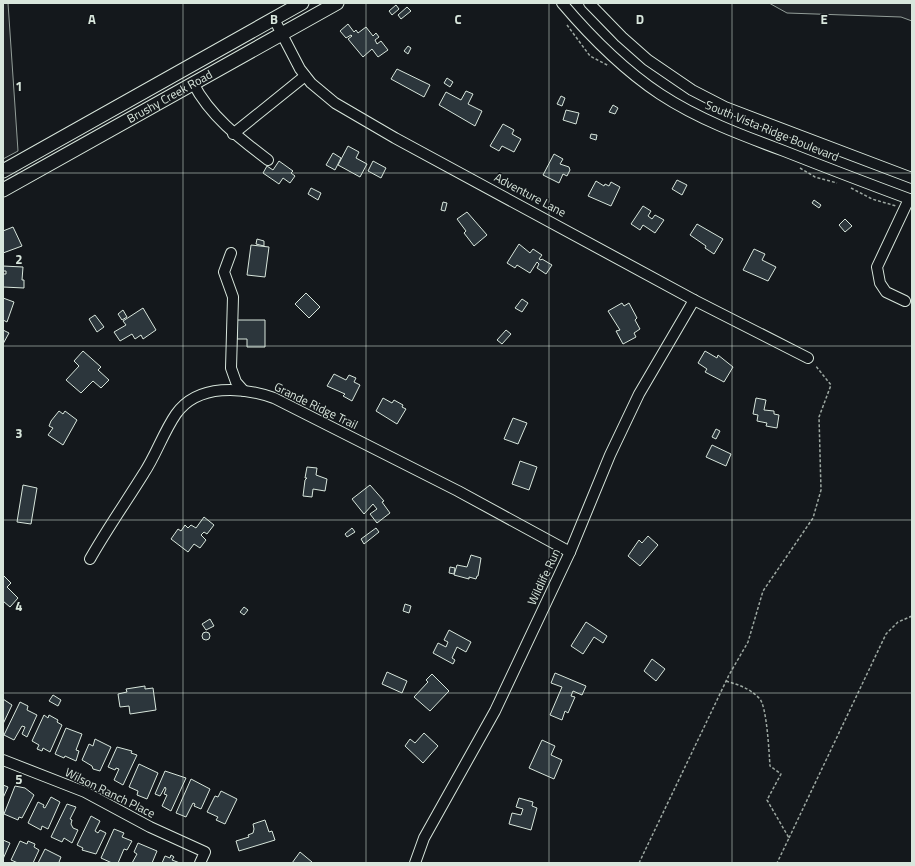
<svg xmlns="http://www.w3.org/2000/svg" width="915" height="866" viewBox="0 0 915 866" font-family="'Titillium Web',sans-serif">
  <rect width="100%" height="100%" fill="#14181c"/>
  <g fill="#202428" stroke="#939e99">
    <path d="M3,3H8L18,151L3,159Z"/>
    <path d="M769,3H912V21L901,17L787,13Z"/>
  </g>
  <g fill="#2c363c" stroke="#d8e6dc">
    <path d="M396,5L399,9L392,15L389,11Z"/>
    <path d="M407,7L411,11L401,19L398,15Z"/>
    <path d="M348,24L354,32L356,30L358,33L366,27L373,36L376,33L379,37L375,40L377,44L381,41L388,50L378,57L372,49L363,57L348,39L352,36L351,35L346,38L340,31Z"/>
    <path d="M408,46L411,48L408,54L404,51Z"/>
    <path d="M397,69L430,85L424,97L391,79Z"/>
    <path d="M447,78L453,82L450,87L444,83Z"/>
    <path d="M466,91L473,94L468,104L482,111L475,126L439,105L446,92L461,100Z"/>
    <path d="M561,96L565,98L562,106L557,104Z"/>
    <path d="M613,105L618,108L615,114L609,112Z"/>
    <path d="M566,110L579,113L576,124L563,120Z"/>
    <path d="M503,124L514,130L512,134L521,139L514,152L502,146L499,151L490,146Z"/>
    <path d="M591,134L597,135L596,140L590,138Z"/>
    <path d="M348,146L359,152L356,158L367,164L360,177L338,165Z"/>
    <path d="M333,153L341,158L335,170L326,165Z"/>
    <path d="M554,154L563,159L560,164L569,167L570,170L567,176L563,174L559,183L543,175Z"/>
    <path d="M279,161L293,171L291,173L295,176L290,183L283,178L279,184L263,173L267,166L273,170Z"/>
    <path d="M373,161L386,168L381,178L368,171Z"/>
    <path d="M677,180L687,185L682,195L672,189Z"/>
    <path d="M596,181L604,186L605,184L609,186L611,182L620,187L611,206L588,196Z"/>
    <path d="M311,188L321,193L318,200L308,194Z"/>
    <path d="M814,200L821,205L819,208L812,203Z"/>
    <path d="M443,202L447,203L445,211L441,210Z"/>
    <path d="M643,206L651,211L648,216L652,219L655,215L664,220L655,233L643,225L640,230L631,224Z"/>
    <path d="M467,212L487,235L474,246L464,233L466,231L457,219Z"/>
    <path d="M845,219L852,226L845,232L839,225Z"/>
    <path d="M697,224L723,239L714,254L705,248L706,246L690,235Z"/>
    <path d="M13,227L22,246L3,253V231Z"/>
    <path d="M257,239L264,241V246L256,244Z"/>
    <path d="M519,244L530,253L533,249L542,255L539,259L541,260L542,259L552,265L546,274L537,268L539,264L537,262L530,273L517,265L515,268L507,263Z"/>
    <path d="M251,245L269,247L265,277L247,275Z"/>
    <path d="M754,249L765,254L762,260L776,267L768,281L743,270Z"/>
    <path d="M3,266L23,267L22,280H24V288L3,287V274H6V271H3Z"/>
    <path d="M306,293L320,307L309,318L295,304Z"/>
    <path d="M3,298L14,302L7,322L3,320Z"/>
    <path d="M522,299L528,303L522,312L515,308Z"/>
    <path d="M622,303L624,306L629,303L637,318L635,320L640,329L634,333L636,337L623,344L616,331L620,330L608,311Z"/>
    <path d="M143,308L156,330L143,339L141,335L135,339L132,334L120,341L114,332L126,325L123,321Z"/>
    <path d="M123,310L127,317L122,320L118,314Z"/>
    <path d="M95,315L104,327L97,332L89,319Z"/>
    <path d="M237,320H265V347H247V339H237Z"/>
    <path d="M3,330L9,333L3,344Z"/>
    <path d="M506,330L511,334L502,344L497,340Z"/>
    <path d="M83,351L101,367L98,370L109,380L101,388L93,381L81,393L66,380L79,366L74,361Z"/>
    <path d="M705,351L717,358L718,355L733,367L724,382L705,372L707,369L698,363Z"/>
    <path d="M334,374L346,380L349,375L356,378L354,382L360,385L352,401L343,396L345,394L327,386Z"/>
    <path d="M383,398L392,403L394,400L403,405L402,407L406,409L397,424L376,411Z"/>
    <path d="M756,398L766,400L764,410L774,411V414L779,415L777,428L766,426L767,423L757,421L758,415L753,414Z"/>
    <path d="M59,411L63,414L65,411L77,420L63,445L48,435L53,428L49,426L51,421Z"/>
    <path d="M513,418L527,423L518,444L504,439Z"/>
    <path d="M716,429L720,431L716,439L712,437Z"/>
    <path d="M712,445L731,454L726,466L706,457Z"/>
    <path d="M520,461L537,467L529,490L512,484Z"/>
    <path d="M307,467L317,468L316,475L327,479L325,491L313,489L312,497L303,496L305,480L307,478H305Z"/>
    <path d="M23,485L37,488L31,524L17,522Z"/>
    <path d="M370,485L384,501L382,502L390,513L377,523L370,514L377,509L373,504L364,514L352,499Z"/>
    <path d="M204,517L214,525L207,534L204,532L201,535L206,540L200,548L194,544L188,552L171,539L178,529L181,531L185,525L188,528L191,525L196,528Z"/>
    <path d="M352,528L355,532L347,537L345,534Z"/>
    <path d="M376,528L379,532L364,544L361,539Z"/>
    <path d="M648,536L658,545L640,566L628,556L639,540L642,543Z"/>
    <path d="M471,555L481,558L478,576H477L476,579L469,577V579L454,575L457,565L467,567Z"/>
    <path d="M450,567L455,568L454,574L449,573Z"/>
    <path d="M3,575L11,583L7,587L18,598L10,607L3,601Z"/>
    <path d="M405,604L411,606L409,613L403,611Z"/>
    <path d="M244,607L248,610L244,615L240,612Z"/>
    <path d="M210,619L214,626L206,630L202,624Z"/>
    <path d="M586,622L607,636L603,643L594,637L583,654L571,646Z"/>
    <path d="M449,630L471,642L466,652L457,647L452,658L455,660L453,664L433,653L438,643L446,647L448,642L444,640Z"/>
    <circle cx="206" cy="636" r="4"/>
    <path d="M652,659L665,669L656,681L644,671Z"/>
    <path d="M387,672L407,681L402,693L382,684Z"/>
    <path d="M555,673L586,686L582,695L573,691L571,696L575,697L568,713L565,711L562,720L550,715L562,687L551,683Z"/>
    <path d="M432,674L449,691L430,711L414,697L428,682L426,680Z"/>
    <path d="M145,686V689L153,688L156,710L130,714L129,706L120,707L118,694L127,692L126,689Z"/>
    <path d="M53,695L61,700L58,706L49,701Z"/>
    <path d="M3,699L12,705L3,724Z"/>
    <path d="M20,702L28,706L27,710L37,715L27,737L22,734L25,727L22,726L14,740L4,735Z"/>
    <path d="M44,715L48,718L49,715L58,720L57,722L62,725L50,752L43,748L42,751L37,749L39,745L32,741Z"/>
    <path d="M66,728L82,734L76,750L79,751L76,761L65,756L64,758L55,754Z"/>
    <path d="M424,733L438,746L423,763L405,746L410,739L415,743Z"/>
    <path d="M95,739L111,747L100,771L93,769L92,766L82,760L89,744L93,746Z"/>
    <path d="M542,740L555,746L551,755L562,760L554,779L529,768Z"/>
    <path d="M117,747L132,751L131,753L137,755L123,785L114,780L119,769L116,768L115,770L108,767Z"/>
    <path d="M139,764L158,773L147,799L137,795L138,791L129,787Z"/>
    <path d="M165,771L186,778L171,811L162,806L167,795L164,794L166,789L165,787L160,796L155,794Z"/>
    <path d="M191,779L210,789L201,809L194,806L195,804L193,803L186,817L176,813Z"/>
    <path d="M3,785L8,787L3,798Z"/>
    <path d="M15,786L25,788L34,795L22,818L19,817L18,820L4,814Z"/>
    <path d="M221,791L237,799L225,824L216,820L218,817L207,812L215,796L218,797Z"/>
    <path d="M51,797L60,802L48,829L42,826L41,830L28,823L38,802L44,805L43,807L45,808Z"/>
    <path d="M519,798L533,802L532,806L537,808L531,830L509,824L512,813L521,815L523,809L516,807Z"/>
    <path d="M67,804L76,807L70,819L72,820L71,824L73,828L78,830L72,843L64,838L62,842L51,837Z"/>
    <path d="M91,816L100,821L95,831L98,833L100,830L106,833L96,854L82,850L83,848L77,845Z"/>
    <path d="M265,820L269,832L272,831L275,840L239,851L236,841L249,837L248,835L253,833L254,829L253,824Z"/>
    <path d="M114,829L124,833L122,837L132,841L127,850L124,849L118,863H112L101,858Z"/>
    <path d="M3,840L10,843L3,859Z"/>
    <path d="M20,841L27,844L28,841L35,844L34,847L39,850L33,863H18L11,860Z"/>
    <path d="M138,843L157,851L152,863H132L137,854L134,852Z"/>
    <path d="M45,849L61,857L59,862L61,863H38Z"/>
    <path d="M300,852L312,862L311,863H292Z"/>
    <path d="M171,855L174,857L172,860L180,863H162L165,856L170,858Z"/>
  </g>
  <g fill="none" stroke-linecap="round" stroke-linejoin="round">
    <g stroke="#d8e6dc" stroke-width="12">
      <g id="minor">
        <path d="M562,3C590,36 624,70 660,94C698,119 741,135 784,151C827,168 869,184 912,200"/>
        <path d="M589,3L622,37L648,60L692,90L725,107L912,178"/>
        <path d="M274,19L300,69L311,83L335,103L395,138L694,300L808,358"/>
        <path d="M193,83C210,116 239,138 268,160"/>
        <path d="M233,134L305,76"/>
        <path d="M231,253L224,272L233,297L231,368L236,382L244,391"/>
        <path d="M905,301L886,292L880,283L877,267L909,199"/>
        <path d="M90,559C107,529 126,502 144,473C156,455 163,433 176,414C198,383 243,387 274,398L458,491L570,552"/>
        <path d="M3,760L85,792L150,827L205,852L200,863"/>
        <path d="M415,863L424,838L495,711L570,552L610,455L639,394L694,300"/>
      </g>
    </g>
    <g stroke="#d8e6dc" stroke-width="15">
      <g id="major">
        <path d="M3,171L302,3"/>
        <path id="s1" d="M3,190L337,3"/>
      </g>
    </g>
    <g stroke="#9da8a2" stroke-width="1.5" stroke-dasharray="3 2" stroke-linecap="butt">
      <path d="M567,25L590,56L609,66"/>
      <path d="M800,168L815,177L837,183"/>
      <path d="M851,188L872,199L896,206"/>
      <path d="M726,681C739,685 749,688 759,698C767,705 769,753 770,766L781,774L767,800L789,838L777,863"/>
      <path d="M789,838L886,634L898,622L912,616"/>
      <path d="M639,863L729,675L748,642L763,591L813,518L821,490L819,417L831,385L815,365"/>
    </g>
    <use href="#minor" stroke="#14181c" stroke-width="10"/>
    <use href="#major" stroke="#14181c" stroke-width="13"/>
  </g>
  <path fill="none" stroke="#d8e6dc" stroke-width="1" stroke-opacity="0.55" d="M183,3V863M366,3V863M549,3V863M732,3V863M3,173H912M3,346H912M3,520H912M3,693H912"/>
  <g text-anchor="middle" stroke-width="3" stroke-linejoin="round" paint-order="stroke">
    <g font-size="12" fill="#d8e6dc" stroke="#14181c">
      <text dy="4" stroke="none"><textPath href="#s1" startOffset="191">Brushy Creek Road</textPath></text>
      <text transform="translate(772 131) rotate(22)" y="4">South Vista Ridge Boulevard</text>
      <text transform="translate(530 195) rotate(28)" y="4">Adventure Lane</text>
      <text transform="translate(316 406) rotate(26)" y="4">Grande Ridge Trail</text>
      <text transform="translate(544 577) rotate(-65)" y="4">Wildlife Run</text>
      <text transform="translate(110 793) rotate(26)" y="4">Wilson Ranch Place</text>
    </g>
  </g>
  <g font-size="13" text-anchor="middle" font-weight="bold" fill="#d8e6dc" stroke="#14181c" stroke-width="3" stroke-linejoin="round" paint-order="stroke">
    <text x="92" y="24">A</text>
    <text x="274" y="24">B</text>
    <text x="458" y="24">C</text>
    <text x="640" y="24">D</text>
    <text x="824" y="24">E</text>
    <text x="19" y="91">1</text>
    <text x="19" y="264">2</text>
    <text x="19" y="438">3</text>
    <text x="19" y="611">4</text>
    <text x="19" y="784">5</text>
  </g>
  <rect width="915" height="866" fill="none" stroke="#d8e6dc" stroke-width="8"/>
</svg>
